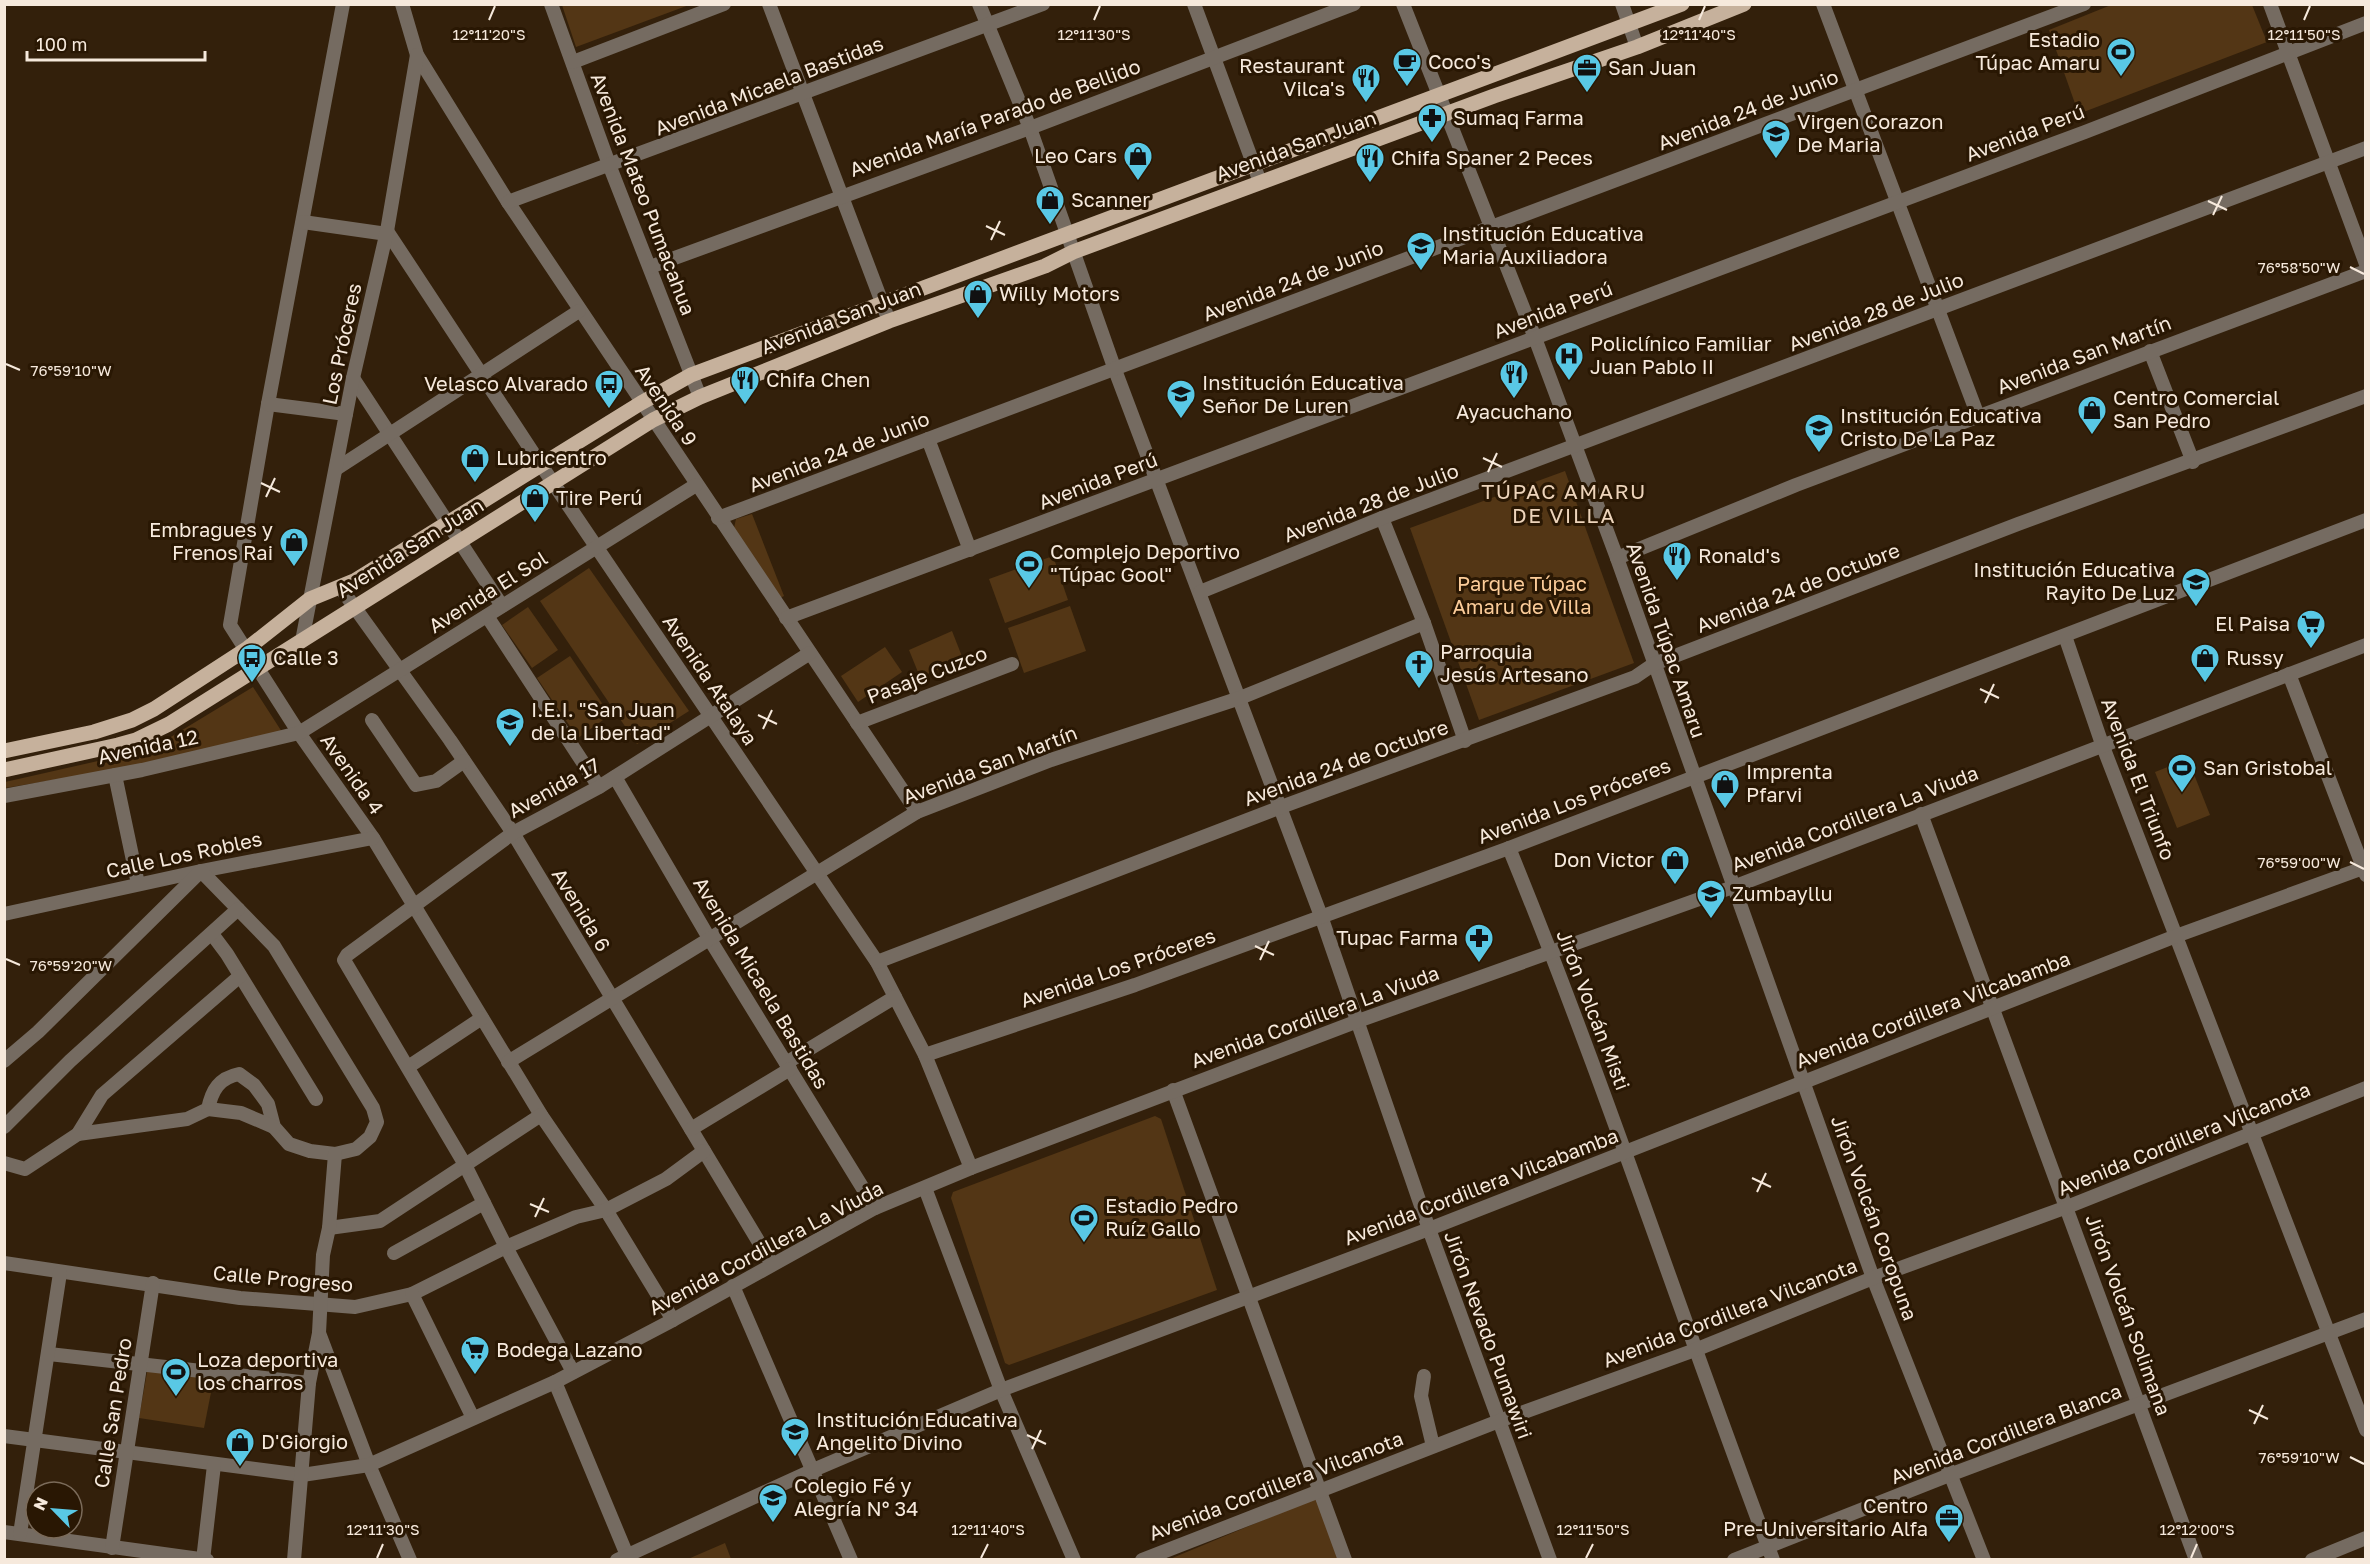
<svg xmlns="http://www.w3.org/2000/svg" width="2370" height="1564" viewBox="0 0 2370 1564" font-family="'Golos Text',sans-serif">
  <rect width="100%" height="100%" fill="#33200b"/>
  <g fill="#533615">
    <path d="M562,5V4L689,5L576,47Z"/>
    <path d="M2111,5H2252L2267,42L2081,113L2078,112L2049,30Z"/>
    <path d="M1565,471L1634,663L1479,720L1410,528Z"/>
    <path d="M752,514L784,596L780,598L734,528L736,519Z"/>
    <path d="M1053,556L1068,600L1005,623L989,579Z"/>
    <path d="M589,568L689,711L637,744L540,601Z"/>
    <path d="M1070,606L1086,651L1024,673L1008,628Z"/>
    <path d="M528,607L558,650L532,668L502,625Z"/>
    <path d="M952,631L963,659L920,677L909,650Z"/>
    <path d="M885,647L902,672L858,702L841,676Z"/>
    <path d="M570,656L610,715L578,738L537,678Z"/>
    <path d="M253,687L282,732L126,768L5,788V782L151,749Z"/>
    <path d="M2188,759L2210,815L2177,828L2155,772Z"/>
    <path d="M1155,1116L1161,1119L1217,1290L1009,1365L1005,1363L951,1198L953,1192Z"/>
    <path d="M148,1367L214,1377L204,1428L139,1418Z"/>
    <path d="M1316,1498L1339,1559H1170Z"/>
    <path d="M725,1543L731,1559H688Z"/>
  </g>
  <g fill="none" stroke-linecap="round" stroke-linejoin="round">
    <g stroke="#756b61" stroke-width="14">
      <path d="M343,4L268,404L230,625L299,733L373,838L541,1115L606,1210L673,1320"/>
      <path d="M402,4L417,55L508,202L917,812"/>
      <path d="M551,4L610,167L700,397"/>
      <path d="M769,4L889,321"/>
      <path d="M979,4L1030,128L1115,370L1321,916L1429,1229L1550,1560"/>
      <path d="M1194,4L1260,182"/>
      <path d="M1403,4L1535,338L1617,558L1873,1278L1984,1560"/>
      <path d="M1622,4L1637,47"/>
      <path d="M1823,4L1978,416"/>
      <path d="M2270,4L2366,264"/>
      <path d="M573,62L724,4"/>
      <path d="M508,202L1043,4"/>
      <path d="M303,222L387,234"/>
      <path d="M387,231L541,465L877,962L925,1055L971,1168"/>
      <path d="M650,267L1030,128L1354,4"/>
      <path d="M2150,351L2193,462"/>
      <path d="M353,378L502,606"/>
      <path d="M268,404L346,414"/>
      <path d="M928,439L970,550"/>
      <path d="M336,469L579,311"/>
      <path d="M718,518L2084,4"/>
      <path d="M1382,518L1424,623L1465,741"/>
      <path d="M1617,558L1796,485L2366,271"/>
      <path d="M340,587L450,740L513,833L772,1264"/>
      <path d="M1200,592L1382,518L2366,148"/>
      <path d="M487,616L599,787"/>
      <path d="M786,618L2085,132L2366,23"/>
      <path d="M2065,636L2102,744L2366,1430"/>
      <path d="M302,641L353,378L387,231L417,55"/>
      <path d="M2289,674L2366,875"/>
      <path d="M372,720L416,785L436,781L464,761"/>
      <path d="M857,723L1012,664"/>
      <path d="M115,775L138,884"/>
      <path d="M615,777L709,938L875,1208"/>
      <path d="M4,796L142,770L299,733L696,485"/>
      <path d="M1921,814L2196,1560"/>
      <path d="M1509,848C1605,1082 1683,1323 1773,1560"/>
      <path d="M4,914L201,871L373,838"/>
      <path d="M212,934L227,954L316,1099"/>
      <path d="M877,962L1281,807L1635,677L1654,664L2018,524L2366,396"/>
      <path d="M925,1055L1135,985L1509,848L2366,520"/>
      <path d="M4,1061L38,1032L201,871L274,946L373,1108L377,1122L370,1137L356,1149L335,1154L310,1151L289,1144L274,1127L268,1104L254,1085L239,1074C219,1078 212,1090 208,1109L187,1119L78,1134"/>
      <path d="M508,1062L917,812L1051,760L1240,698L1424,623"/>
      <path d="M786,1063L895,997"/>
      <path d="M408,1067L482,1018"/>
      <path d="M1173,1090L1345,1560"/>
      <path d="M208,1109L241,1113L274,1127"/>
      <path d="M4,1127L70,1061L238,909"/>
      <path d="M691,1129L790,1069"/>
      <path d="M4,1163L25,1169L78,1134L102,1095L240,976"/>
      <path d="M925,1188L1001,1390L1074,1560"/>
      <path d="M329,1228L380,1221L541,1115"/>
      <path d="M394,1253L484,1203"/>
      <path d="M4,1263L240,1298L355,1307L412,1294L506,1247L576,1217L606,1210L666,1179L704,1151"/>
      <path d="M733,1286L851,1560"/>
      <path d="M412,1294L473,1418"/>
      <path d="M319,1333L369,1465L410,1560"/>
      <path d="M49,1354L309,1383"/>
      <path d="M573,1372L506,1247L464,1163L344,960L347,955L513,833L599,787L810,653"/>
      <path d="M1424,1376L1421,1396L1433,1446"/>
      <path d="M555,1382L629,1560"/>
      <path d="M4,1436L302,1475L369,1465L555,1382L673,1320L875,1208L971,1168L1358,1021L1733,887L2366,645"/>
      <path d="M4,1532L207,1560"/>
      <path d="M20,1534L60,1273"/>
      <path d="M112,1548L153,1283"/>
      <path d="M203,1560L214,1465"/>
      <path d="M294,1560L309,1383L319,1333L323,1255L329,1228L335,1154"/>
      <path d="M617,1560L811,1471L1001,1390L1429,1229L2176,936L2366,867"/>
      <path d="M1142,1560L1499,1421L1695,1350L1873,1278L2067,1207L2366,1088"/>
      <path d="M1734,1560L1952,1474L2366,1319"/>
      <path d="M2312,1560L2366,1538"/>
    </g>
    <g stroke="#c6b19c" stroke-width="15">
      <path d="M4,751L94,732L132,720L154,709L248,648L310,599L354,581L641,403L691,375L1682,4"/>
      <path d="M4,770L118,745L136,740L169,724L653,420L700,397L889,321L1045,266L1073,252L1494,96L1637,47L1744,4"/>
    </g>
  </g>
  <path fill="none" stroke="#f6e9dc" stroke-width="2" d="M489,20L495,6M1094,20L1100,6M1699,20L1705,6M2304,20L2310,6M2208,201L2227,210M2213,215L2222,196M986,226L1005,235M991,240L1000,221M2350,267L2364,274M6,364L20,370M1483,458L1502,467M1488,472L1497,453M261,483L280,492M266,497L275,478M1980,689L1999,698M1985,703L1994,684M758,715L777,724M763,729L772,710M2350,862L2364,869M1255,946L1274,955M6,959L20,965M1260,960L1269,941M1752,1178L1771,1187M1757,1192L1766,1173M530,1204L549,1212M535,1217L544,1198M2249,1410L2268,1419M2254,1424L2263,1405M1027,1435L1046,1444M1032,1449L1041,1430M2350,1457L2364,1464M377,1558L383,1544M981,1558L988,1544M1586,1558L1593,1544M2191,1558L2197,1544"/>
  <defs>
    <g id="stadium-pin" transform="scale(1.5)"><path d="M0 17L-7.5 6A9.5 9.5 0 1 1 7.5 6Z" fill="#59c8e5" stroke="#291703"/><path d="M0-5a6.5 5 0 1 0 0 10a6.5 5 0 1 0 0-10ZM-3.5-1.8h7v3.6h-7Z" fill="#111"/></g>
    <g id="cafe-pin" transform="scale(1.5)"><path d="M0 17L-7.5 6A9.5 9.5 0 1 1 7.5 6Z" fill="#59c8e5" stroke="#291703"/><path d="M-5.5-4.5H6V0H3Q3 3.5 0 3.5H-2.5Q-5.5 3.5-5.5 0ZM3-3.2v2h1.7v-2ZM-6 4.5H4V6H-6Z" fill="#111"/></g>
    <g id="office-pin" transform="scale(1.5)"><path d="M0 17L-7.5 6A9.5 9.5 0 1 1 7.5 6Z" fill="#59c8e5" stroke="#291703"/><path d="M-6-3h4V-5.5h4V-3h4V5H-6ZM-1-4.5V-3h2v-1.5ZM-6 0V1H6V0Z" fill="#111"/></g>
    <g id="restaurant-pin" transform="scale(1.5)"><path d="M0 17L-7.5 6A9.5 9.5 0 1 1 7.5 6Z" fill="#59c8e5" stroke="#291703"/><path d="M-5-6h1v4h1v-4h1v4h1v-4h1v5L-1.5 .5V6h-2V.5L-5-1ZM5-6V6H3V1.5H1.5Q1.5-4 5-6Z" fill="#111"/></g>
    <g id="pharmacy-pin" transform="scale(1.5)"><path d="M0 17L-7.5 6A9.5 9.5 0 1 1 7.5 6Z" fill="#59c8e5" stroke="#291703"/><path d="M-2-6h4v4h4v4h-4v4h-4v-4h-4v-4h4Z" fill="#111"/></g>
    <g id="school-pin" transform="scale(1.5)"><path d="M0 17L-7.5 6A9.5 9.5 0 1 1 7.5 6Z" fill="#59c8e5" stroke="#291703"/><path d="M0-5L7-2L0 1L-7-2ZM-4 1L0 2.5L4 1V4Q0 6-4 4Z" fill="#111"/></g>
    <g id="shop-pin" transform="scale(1.5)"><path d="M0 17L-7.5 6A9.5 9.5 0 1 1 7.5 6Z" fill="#59c8e5" stroke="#291703"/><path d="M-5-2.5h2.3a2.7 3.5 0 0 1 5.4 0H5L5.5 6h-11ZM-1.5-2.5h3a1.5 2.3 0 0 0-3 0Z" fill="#111"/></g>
    <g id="hospital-pin" transform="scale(1.5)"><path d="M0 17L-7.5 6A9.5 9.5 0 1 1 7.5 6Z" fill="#59c8e5" stroke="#291703"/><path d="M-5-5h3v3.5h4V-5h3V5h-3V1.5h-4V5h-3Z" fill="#111"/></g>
    <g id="bus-pin" transform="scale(1.5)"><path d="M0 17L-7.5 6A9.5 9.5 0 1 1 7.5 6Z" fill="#59c8e5" stroke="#291703"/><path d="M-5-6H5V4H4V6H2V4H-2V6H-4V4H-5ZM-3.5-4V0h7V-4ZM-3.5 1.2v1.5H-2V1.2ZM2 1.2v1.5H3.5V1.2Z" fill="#111"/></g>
    <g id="supermarket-pin" transform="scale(1.5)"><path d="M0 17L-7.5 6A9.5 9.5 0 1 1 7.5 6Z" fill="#59c8e5" stroke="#291703"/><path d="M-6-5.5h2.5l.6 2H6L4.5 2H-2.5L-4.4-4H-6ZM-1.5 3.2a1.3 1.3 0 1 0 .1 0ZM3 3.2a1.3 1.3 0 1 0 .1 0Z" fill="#111"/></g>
    <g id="church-pin" transform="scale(1.5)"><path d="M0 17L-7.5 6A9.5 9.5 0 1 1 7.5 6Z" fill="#59c8e5" stroke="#291703"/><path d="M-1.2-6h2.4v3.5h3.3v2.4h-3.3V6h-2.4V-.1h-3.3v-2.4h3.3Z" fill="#111"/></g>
  </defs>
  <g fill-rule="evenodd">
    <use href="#stadium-pin" x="2121" y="52"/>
    <use href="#cafe-pin" x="1407" y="62"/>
    <use href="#office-pin" x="1587" y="68"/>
    <use href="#restaurant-pin" x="1366" y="78"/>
    <use href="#pharmacy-pin" x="1432" y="118"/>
    <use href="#school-pin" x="1776" y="134"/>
    <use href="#shop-pin" x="1138" y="156"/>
    <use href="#restaurant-pin" x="1370" y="158"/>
    <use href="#shop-pin" x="1050" y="200"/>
    <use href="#school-pin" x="1421" y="246"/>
    <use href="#shop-pin" x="978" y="294"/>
    <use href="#hospital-pin" x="1569" y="356"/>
    <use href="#restaurant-pin" x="1514" y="374"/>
    <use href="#restaurant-pin" x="745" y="380"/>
    <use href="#bus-pin" x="609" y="384"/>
    <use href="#school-pin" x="1181" y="394"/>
    <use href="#shop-pin" x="2092" y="410"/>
    <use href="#school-pin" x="1819" y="428"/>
    <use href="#shop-pin" x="475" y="458"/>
    <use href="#shop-pin" x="535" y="498"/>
    <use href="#shop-pin" x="294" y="542"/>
    <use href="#restaurant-pin" x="1677" y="556"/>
    <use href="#stadium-pin" x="1029" y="564"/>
    <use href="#school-pin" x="2196" y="582"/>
    <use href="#supermarket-pin" x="2311" y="624"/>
    <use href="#bus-pin" x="252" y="658"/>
    <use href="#shop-pin" x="2205" y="658"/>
    <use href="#church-pin" x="1419" y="664"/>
    <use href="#school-pin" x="510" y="722"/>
    <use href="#stadium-pin" x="2182" y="768"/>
    <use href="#shop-pin" x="1725" y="784"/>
    <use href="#shop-pin" x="1675" y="860"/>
    <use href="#school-pin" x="1711" y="894"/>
    <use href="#pharmacy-pin" x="1479" y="938"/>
    <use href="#stadium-pin" x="1084" y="1218"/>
    <use href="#supermarket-pin" x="475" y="1350"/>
    <use href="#stadium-pin" x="176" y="1372"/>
    <use href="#school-pin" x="795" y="1432"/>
    <use href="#shop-pin" x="240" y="1442"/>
    <use href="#school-pin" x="773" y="1498"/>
    <use href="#office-pin" x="1949" y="1518"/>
  </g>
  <g text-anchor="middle" stroke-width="6" stroke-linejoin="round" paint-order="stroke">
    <g font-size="20" fill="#f6e9dc" stroke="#291703" text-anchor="start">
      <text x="2100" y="47" text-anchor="end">Estadio<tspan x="2100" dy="23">Túpac Amaru</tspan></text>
      <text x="1428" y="69">Coco's</text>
      <text x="1345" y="73" text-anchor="end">Restaurant<tspan x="1345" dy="23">Vilca's</tspan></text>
      <text x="1608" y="75">San Juan</text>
      <text x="1453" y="125">Sumaq Farma</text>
      <text x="1797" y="129">Virgen Corazon<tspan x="1797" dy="23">De Maria</tspan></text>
      <text x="1117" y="163" text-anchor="end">Leo Cars</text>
      <text x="1391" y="165">Chifa Spaner 2 Peces</text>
      <text x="1071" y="207">Scanner</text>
      <text x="1442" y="241">Institución Educativa<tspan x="1442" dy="23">Maria Auxiliadora</tspan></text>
      <text x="999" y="301">Willy Motors</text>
      <text x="1590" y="351">Policlínico Familiar<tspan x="1590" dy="23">Juan Pablo II</tspan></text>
      <text x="766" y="387">Chifa Chen</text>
      <text x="1202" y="390">Institución Educativa<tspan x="1202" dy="23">Señor De Luren</tspan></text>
      <text x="588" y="391" text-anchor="end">Velasco Alvarado</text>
      <text x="2113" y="405">Centro Comercial<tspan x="2113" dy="23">San Pedro</tspan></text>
      <text x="1514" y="419" text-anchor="middle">Ayacuchano</text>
      <text x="1840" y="423">Institución Educativa<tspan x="1840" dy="23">Cristo De La Paz</tspan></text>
      <text x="496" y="465">Lubricentro</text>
      <text x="556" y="505">Tire Perú</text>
      <text x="273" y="537" text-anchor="end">Embragues y<tspan x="273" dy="23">Frenos Rai</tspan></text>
      <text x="1050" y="559">Complejo Deportivo<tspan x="1050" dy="23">"Túpac Gool"</tspan></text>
      <text x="1698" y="563">Ronald's</text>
      <text x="2175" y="577" text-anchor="end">Institución Educativa<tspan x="2175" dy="23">Rayito De Luz</tspan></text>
      <text x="2290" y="631" text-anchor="end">El Paisa</text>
      <text x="1440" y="659">Parroquia<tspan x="1440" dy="23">Jesús Artesano</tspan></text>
      <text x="273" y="665">Calle 3</text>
      <text x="2226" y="665">Russy</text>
      <text x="531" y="717">I.E.I. "San Juan<tspan x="531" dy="23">de la Libertad"</tspan></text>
      <text x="2203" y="775">San Gristobal</text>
      <text x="1746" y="779">Imprenta<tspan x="1746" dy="23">Pfarvi</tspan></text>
      <text x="1654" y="867" text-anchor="end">Don Victor</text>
      <text x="1732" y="901">Zumbayllu</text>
      <text x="1458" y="945" text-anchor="end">Tupac Farma</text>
      <text x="1105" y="1213">Estadio Pedro<tspan x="1105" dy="23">Ruíz Gallo</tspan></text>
      <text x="496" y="1357">Bodega Lazano</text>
      <text x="197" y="1367">Loza deportiva<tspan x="197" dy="23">los charros</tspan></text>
      <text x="816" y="1427">Institución Educativa<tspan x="816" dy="23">Angelito Divino</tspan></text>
      <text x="261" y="1449">D'Giorgio</text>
      <text x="794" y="1493">Colegio Fé y<tspan x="794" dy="23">Alegría N° 34</tspan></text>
      <text x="1928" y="1513" text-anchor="end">Centro<tspan x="1928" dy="23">Pre-Universitario Alfa</tspan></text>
    </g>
    <g font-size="20" fill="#f6e9dc" stroke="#291703">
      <text transform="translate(769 86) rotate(-21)" y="7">Avenida Micaela Bastidas</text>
      <text transform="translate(1748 110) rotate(-21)" y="7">Avenida 24 de Junio</text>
      <text transform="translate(995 118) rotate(-20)" y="7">Avenida María Parado de Bellido</text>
      <text transform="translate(2025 133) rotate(-21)" y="7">Avenida Perú</text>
      <text transform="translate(1296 146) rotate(-20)" y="7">Avenida San Juan</text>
      <text transform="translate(643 194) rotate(69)" y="7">Avenida Mateo Pumacahua</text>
      <text transform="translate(1293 281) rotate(-21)" y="7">Avenida 24 de Junio</text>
      <text transform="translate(1553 310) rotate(-21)" y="7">Avenida Perú</text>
      <text transform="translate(1876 312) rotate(-21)" y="7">Avenida 28 de Julio</text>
      <text transform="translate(841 318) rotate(-21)" y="7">Avenida San Juan</text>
      <text transform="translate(342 344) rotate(-78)" y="7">Los Próceres</text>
      <text transform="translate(2084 355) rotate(-21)" y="7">Avenida San Martín</text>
      <text transform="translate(666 405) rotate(56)" y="7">Avenida 9</text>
      <text transform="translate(839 452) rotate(-21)" y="7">Avenida 24 de Junio</text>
      <text transform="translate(1098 481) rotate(-21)" y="7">Avenida Perú</text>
      <text transform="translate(1371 503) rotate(-21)" y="7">Avenida 28 de Julio</text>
      <text transform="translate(410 548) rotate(-32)" y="7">Avenida San Juan</text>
      <text transform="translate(1798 588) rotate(-21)" y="7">Avenida 24 de Octubre</text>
      <text transform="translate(488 592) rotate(-32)" y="7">Avenida El Sol</text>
      <text transform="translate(1666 640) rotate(71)" y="7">Avenida Túpac Amaru</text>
      <text transform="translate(927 675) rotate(-21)" y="7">Pasaje Cuzco</text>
      <text transform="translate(710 680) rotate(56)" y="7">Avenida Atalaya</text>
      <text transform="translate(148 747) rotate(-12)" y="7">Avenida 12</text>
      <text transform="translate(1346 763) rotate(-20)" y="7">Avenida 24 de Octubre</text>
      <text transform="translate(990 765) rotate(-21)" y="7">Avenida San Martín</text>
      <text transform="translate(352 774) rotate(55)" y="7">Avenida 4</text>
      <text transform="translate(2138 779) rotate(69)" y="7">Avenida El Triunfo</text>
      <text transform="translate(554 788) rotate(-29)" y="7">Avenida 17</text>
      <text transform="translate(1574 801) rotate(-21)" y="7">Avenida Los Próceres</text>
      <text transform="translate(1855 819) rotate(-21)" y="7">Avenida Cordillera La Viuda</text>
      <text transform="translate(184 855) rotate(-12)" y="7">Calle Los Robles</text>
      <text transform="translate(581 910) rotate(59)" y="7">Avenida 6</text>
      <text transform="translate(1118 968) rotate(-19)" y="7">Avenida Los Próceres</text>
      <text transform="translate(761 983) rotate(59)" y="7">Avenida Micaela Bastidas</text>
      <text transform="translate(1593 1010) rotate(69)" y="7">Jirón Volcán Misti</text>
      <text transform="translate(1933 1010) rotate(-21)" y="7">Avenida Cordillera Vilcabamba</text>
      <text transform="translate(1315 1017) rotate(-20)" y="7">Avenida Cordillera La Viuda</text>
      <text transform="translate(2184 1139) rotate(-22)" y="7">Avenida Cordillera Vilcanota</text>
      <text transform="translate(1481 1187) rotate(-21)" y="7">Avenida Cordillera Vilcabamba</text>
      <text transform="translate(1874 1218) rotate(70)" y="7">Jirón Volcán Coropuna</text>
      <text transform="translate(766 1248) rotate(-28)" y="7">Avenida Cordillera La Viuda</text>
      <text transform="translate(283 1279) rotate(5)" y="7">Calle Progreso</text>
      <text transform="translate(1730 1313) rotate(-21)" y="7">Avenida Cordillera Vilcanota</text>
      <text transform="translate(2128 1315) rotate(70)" y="7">Jirón Volcán Solimana</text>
      <text transform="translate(1488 1335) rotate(70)" y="7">Jirón Nevado Pumawiri</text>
      <text transform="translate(113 1413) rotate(-81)" y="7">Calle San Pedro</text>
      <text transform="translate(2006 1434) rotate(-21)" y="7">Avenida Cordillera Blanca</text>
      <text transform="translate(1276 1486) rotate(-21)" y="7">Avenida Cordillera Vilcanota</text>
    </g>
    <g font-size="20" fill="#fccc99" stroke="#291703">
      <text x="1522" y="591">Parque Túpac<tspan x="1522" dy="23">Amaru de Villa</tspan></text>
    </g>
    <g font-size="21" letter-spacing="1.5" fill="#edd4bb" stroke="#291703">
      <text x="1564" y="499">TÚPAC AMARU<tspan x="1564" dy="24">DE VILLA</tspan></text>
    </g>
  </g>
  <g font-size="15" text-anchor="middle" fill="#f6e9dc" stroke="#291703" stroke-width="6" stroke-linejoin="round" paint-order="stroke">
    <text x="489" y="40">12°11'20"S</text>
    <text x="1094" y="40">12°11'30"S</text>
    <text x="1699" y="40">12°11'40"S</text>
    <text x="2304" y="40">12°11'50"S</text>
    <text x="2299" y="273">76°58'50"W</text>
    <text x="71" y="376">76°59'10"W</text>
    <text x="2299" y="868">76°59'00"W</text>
    <text x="71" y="971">76°59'20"W</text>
    <text x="2299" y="1463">76°59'10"W</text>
    <text x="383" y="1535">12°11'30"S</text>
    <text x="988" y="1535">12°11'40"S</text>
    <text x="1593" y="1535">12°11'50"S</text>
    <text x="2197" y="1535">12°12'00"S</text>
  </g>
  <rect width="2370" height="1564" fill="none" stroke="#f6e9dc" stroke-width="12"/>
  <g transform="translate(54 1510) rotate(295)"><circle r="28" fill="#291703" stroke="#7b6b5a" stroke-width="1.5"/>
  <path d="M0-4.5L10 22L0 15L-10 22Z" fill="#59c8e5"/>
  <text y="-9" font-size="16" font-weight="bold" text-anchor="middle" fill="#f6e9dc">N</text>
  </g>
  <path d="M27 51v9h178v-9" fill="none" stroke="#f6e9dc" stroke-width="3"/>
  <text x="36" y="51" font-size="18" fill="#f6e9dc" stroke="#291703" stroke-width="4.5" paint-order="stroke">100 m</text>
</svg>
